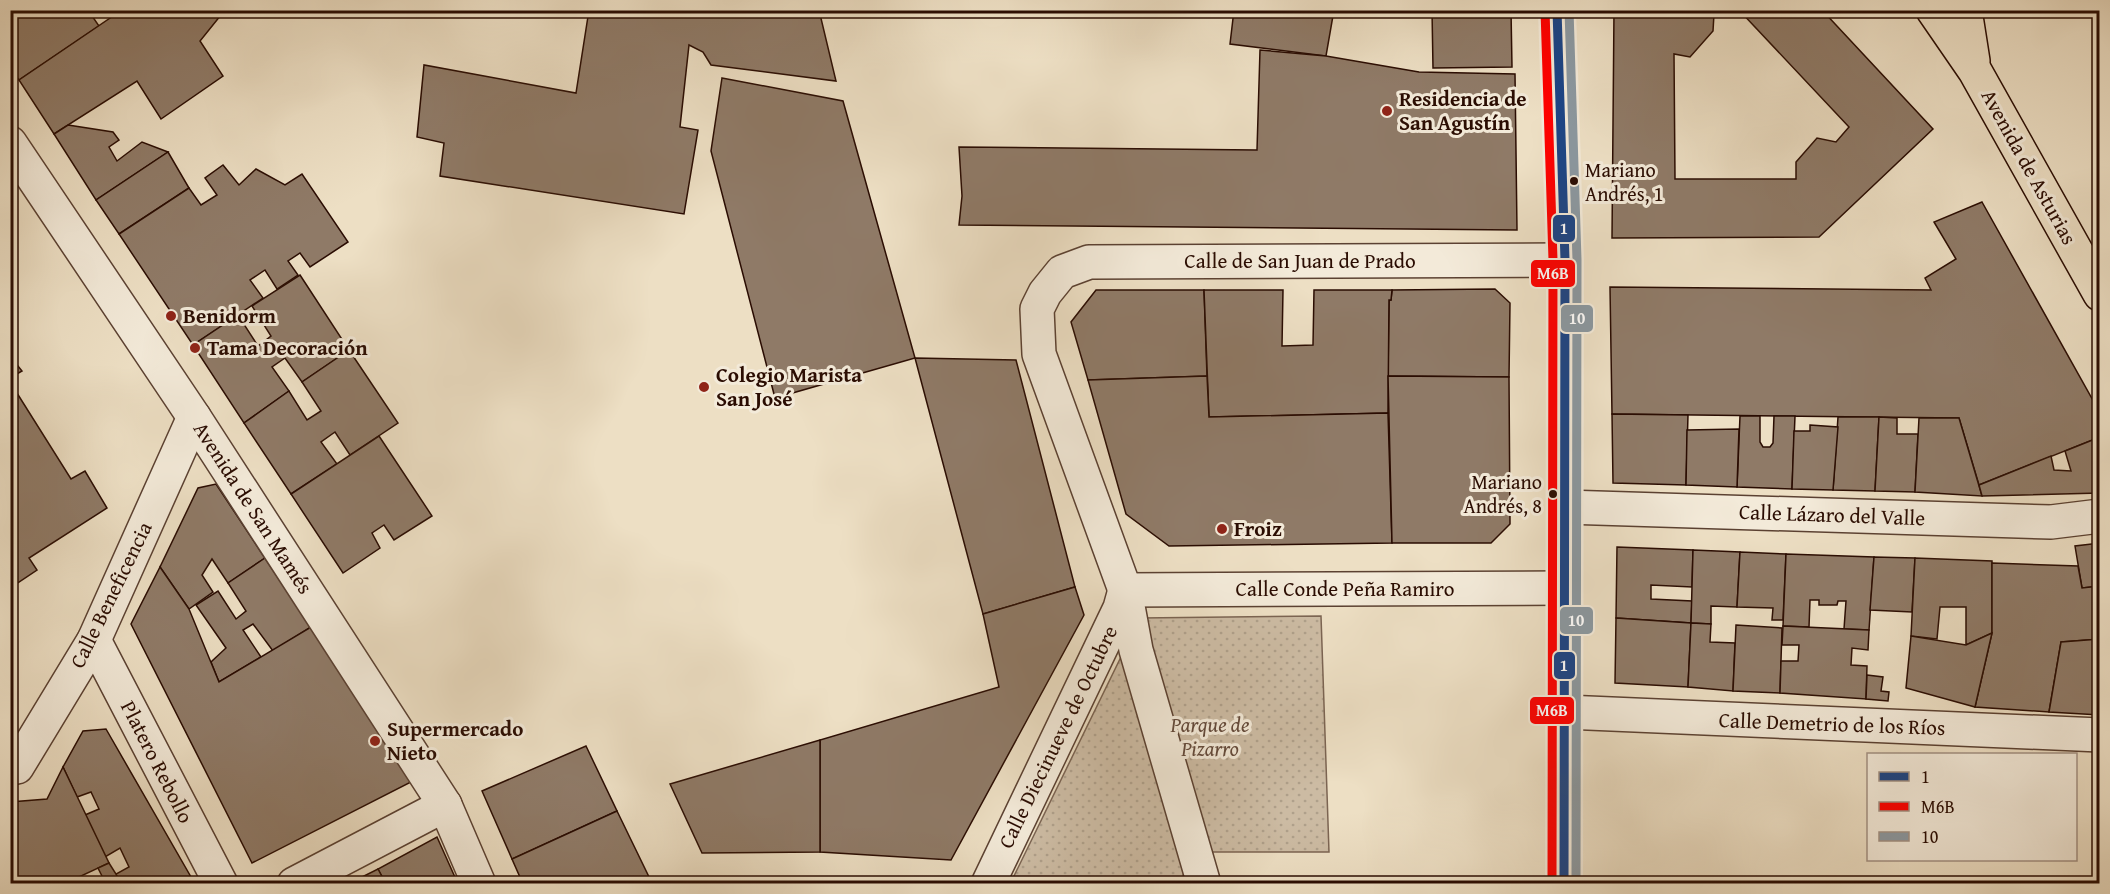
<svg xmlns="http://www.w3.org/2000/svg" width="2110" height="894" viewBox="0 0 2110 894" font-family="'Gentium Book Plus',serif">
  <defs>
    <pattern id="park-dots" width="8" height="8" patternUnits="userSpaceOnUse" patternTransform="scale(1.5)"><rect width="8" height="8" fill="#ccbba3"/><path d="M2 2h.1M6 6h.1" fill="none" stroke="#afa08b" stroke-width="1.8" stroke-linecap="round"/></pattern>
  </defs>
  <rect width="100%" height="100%" fill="#eddfc4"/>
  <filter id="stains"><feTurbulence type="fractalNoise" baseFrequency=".00333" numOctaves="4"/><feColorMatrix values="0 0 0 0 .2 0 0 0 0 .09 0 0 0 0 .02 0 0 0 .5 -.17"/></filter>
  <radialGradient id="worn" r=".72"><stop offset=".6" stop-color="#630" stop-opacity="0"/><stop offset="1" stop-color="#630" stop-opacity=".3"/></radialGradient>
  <path fill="url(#park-dots)" stroke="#7b6452" stroke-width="1.5" d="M1321,616L1329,852H1187L1182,883L1014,884V876L1140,618Z"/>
  <g fill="#8f7a67" stroke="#2a0c02" stroke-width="1.5">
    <path d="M10,10H88L99,26L19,80L10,68Z"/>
    <path d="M122,10H154L156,13L159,10H225L200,41L223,76L161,119L137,81L54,134L19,80Z"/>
    <path d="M589,10H819L836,81L711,65L703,52L689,45L680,127L698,130L684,214L440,176L444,143L417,137L424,65L576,93Z"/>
    <path d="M1234,10H1334L1326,56L1230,44Z"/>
    <path d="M1432,10H1511L1512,67L1433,68Z"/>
    <path d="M1614,10H1718L1714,14L1713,31L1690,57L1674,54L1675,179H1796V162L1817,138L1836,142L1849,127L1739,10H1822L1933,129L1819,237L1612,238Z"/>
    <path d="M1260,50L1326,56L1419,72L1515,74L1517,230L959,225L962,196L959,147L1257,150Z"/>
    <path d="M722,78L843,101L915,358L775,398L711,151Z"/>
    <path d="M68,125L113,132L119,140L109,147L117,161L142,142L168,152L96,200L54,134Z"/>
    <path d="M168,152L189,188L119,234L96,200Z"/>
    <path d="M223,165L239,185L256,169L285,185L302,174L348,242L310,267L300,253L288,261L298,275L277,289L265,270L250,280L263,298L193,345L119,234L189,188L201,205L217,195L205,178Z"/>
    <path d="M1982,202L2100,413V437L1979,485L1959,418L1612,414L1610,287L1931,290L1925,278L1956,259L1934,222Z"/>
    <path d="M300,275L349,350L302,382L285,358L272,367L289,391L244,423L193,345L238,315L258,346L271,336L252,306Z"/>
    <path d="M1495,289L1510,303L1509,377L1388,376L1389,300H1391L1392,290Z"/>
    <path d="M1096,290H1204L1207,376L1088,380L1071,322Z"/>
    <path d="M1204,290H1283L1282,346L1313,345L1314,290H1392L1391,300H1389L1388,413L1209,417Z"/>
    <path d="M349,350L398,423L350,455L335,432L321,442L337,464L291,494L244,423L289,391L307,420L321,411L302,382Z"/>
    <path d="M10,356L22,371L10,378Z"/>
    <path d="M915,358L1016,360L1075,587L983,614Z"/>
    <path d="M1207,376L1209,417L1388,413L1392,543L1169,546L1126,514L1088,380Z"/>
    <path d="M1388,376L1509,377L1510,524L1491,543H1392Z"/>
    <path d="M10,382L71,479L85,471L107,508L29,558L37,570L10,588Z"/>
    <path d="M1612,414L1688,415L1686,485L1613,483Z"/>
    <path d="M1740,416H1760V442L1763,447H1770L1773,443L1774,416H1795L1792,489L1737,487Z"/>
    <path d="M1838,417H1879L1875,491L1833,490Z"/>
    <path d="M1879,417L1897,418V434H1918L1915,492L1875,491Z"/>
    <path d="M1919,418H1959L1982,496L1915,492Z"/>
    <path d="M1810,425L1838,427L1833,490L1792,489L1794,431H1810Z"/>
    <path d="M1739,429L1737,487L1686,485L1687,430Z"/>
    <path d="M379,436L432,516L394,540L384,525L372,533L380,548L343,573L291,494Z"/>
    <path d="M2100,437V493L1982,496L1979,485L2051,456L2054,470L2071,471L2065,451Z"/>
    <path d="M216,484L265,558L228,583L212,559L202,575L213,592L189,609L160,567L198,488Z"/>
    <path d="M2100,543V586L2082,588L2075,546Z"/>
    <path d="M1617,547L1693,550L1692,587L1651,585V599L1692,601L1691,623L1616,618Z"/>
    <path d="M1693,550L1740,552L1737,607L1711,606V624L1691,623Z"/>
    <path d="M1740,552L1786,554L1783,620H1772L1773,608L1737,607Z"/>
    <path d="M1786,554L1874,557L1869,630L1844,629L1846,601H1838L1837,605H1819V600H1810L1809,627L1783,626Z"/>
    <path d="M1874,557L1915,558L1912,612L1870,610Z"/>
    <path d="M265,558L311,627L273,651L253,624L243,630L261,657L219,682L211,662L226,648L196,605L218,591L236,619L246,611L228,583Z"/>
    <path d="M1915,558L1992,561V633L1966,645V607H1940L1937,639L1911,636Z"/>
    <path d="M1992,563L2078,566L2082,588L2100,586V639L2061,642L2049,712L1975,707L1992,633Z"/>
    <path d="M160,567L189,609L219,682L311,627L411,782L252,863L131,624Z"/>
    <path d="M1075,587L1084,615L951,860L820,852V740L999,687L983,614Z"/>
    <path d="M1616,618L1691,623L1688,687L1615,683Z"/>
    <path d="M1691,623L1711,624L1710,642L1735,643L1733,691L1688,687Z"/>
    <path d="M1736,625L1782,628L1780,693L1733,691Z"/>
    <path d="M1783,626L1869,630L1868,650L1852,648L1851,665L1867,666L1866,699L1780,693L1781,661H1798L1799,645H1782Z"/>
    <path d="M1992,633L1975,707L1906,688L1911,636L1966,645Z"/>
    <path d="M2100,639V715L2049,712L2061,642Z"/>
    <path d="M1867,675L1883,677L1881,691L1889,692L1888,701L1866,699Z"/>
    <path d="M106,729L195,884H120L116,874L129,867L120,848L105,857L85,815L99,809L91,792L77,797L63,767L83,731Z"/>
    <path d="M820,740V852L702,853L670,784Z"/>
    <path d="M586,746L617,811L512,859L482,791Z"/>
    <path d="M63,767L109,863L64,884H10V802L47,799Z"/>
    <path d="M617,811L649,877L634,884H523L512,859Z"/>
    <path d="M437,837L458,884H386L378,869Z"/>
    <path d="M109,863L116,874L120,884H100L105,882L98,868Z"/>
    <path d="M378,869L386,884H348Z"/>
  </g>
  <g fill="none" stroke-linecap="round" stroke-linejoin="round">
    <g stroke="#5b4132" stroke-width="36">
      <g id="minor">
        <path d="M10,143L194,417L445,805L479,884"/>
        <path d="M1565,507L2051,522L2100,516"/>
        <path d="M1125,590L1565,588"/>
        <path d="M94,640L221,884"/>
        <path d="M1565,712L2100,735"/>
        <path d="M10,768L17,767L94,640L194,417"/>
        <path d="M294,884L445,805"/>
        <path d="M988,884L1120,608L1125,590"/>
        <path d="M1204,884L1136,650L1125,590L1039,354L1037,309L1045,293L1062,272L1089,262L1565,260"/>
      </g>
    </g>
    <g stroke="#2a0c02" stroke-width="36">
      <g id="major">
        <path d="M1557,10L1565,260L1564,884"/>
        <path d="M1933,10L1975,71L2100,294"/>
        <path d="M1965,10L1973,61"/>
      </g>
    </g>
    <use href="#minor" stroke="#f3ead9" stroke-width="33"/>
    <use href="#major" stroke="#eddfc4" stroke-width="33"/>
    <g stroke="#f3ead9" stroke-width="14">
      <path id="bus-1" d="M1557,10L1565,260L1564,884"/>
    </g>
    <g stroke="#f3ead9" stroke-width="14">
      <path id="bus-2" d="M1545,10L1553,260L1552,884"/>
    </g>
    <g stroke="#f3ead9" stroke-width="14">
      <path id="bus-3" d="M1569,10L1577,260L1576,884"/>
    </g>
    <use href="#bus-1" stroke="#1c4586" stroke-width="9"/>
    <use href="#bus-2" stroke="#f00" stroke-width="9"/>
    <use href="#bus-3" stroke="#8b98a0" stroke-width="9"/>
  </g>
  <g fill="#8f2418" stroke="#f3ead9" stroke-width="2">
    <circle cx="1387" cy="111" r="6"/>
    <circle cx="171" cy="316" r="6"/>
    <circle cx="195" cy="348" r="6"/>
    <circle cx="704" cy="387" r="6"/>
    <circle cx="1222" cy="529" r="6"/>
    <circle cx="375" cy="741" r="6"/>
  </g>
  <g fill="#2a0c02" stroke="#f3ead9" stroke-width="2">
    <circle cx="1574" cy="181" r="5"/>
    <circle cx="1553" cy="494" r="5"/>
  </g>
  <g text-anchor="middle" stroke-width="6" stroke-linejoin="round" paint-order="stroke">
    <g font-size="20" fill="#2a0c02" stroke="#f3ead9" text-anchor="start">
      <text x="1585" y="177">Mariano<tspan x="1585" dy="24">Andrés, 1</tspan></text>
      <text x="1542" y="489" text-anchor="end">Mariano<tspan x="1542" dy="24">Andrés, 8</tspan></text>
    </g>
    <g font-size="21" font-weight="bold" fill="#2a0c02" stroke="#f3ead9" text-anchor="start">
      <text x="1399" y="106">Residencia de<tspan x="1399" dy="24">San Agustín</tspan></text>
      <text x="183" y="323">Benidorm</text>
      <text x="207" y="355">Tama Decoración</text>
      <text x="716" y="382">Colegio Marista<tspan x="716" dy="24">San José</tspan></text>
      <text x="1234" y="536">Froiz</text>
      <text x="387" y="736">Supermercado<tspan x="387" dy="24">Nieto</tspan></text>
    </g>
    <g font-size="21" fill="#2a0c02" stroke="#f3ead9">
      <text transform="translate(2029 167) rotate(61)" y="7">Avenida de Asturias</text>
      <text x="1300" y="268">Calle de San Juan de Prado</text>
      <text transform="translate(253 508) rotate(57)" y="7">Avenida de San Mamés</text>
      <text transform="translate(1832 515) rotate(2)" y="7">Calle Lázaro del Valle</text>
      <text x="1345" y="596">Calle Conde Peña Ramiro</text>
      <text transform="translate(111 595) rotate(-64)" y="7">Calle Beneficencia</text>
      <text transform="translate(1832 724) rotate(2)" y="7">Calle Demetrio de los Ríos</text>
      <text transform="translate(1058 737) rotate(-64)" y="7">Calle Diecinueve de Octubre</text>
      <text transform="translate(157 762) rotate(63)" y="7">Platero Rebollo</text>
    </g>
    <g font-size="21" font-style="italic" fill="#63493a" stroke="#f3ead9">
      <text x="1210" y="732">Parque de<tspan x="1210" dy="24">Pizarro</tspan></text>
    </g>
  </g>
  <g stroke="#f3ead9" stroke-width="2">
    <rect x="1552" y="214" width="24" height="29" rx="6" fill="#1c4586"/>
    <rect x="1530" y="259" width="46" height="29" rx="6" fill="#f00"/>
    <rect x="1560" y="304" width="34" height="29" rx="6" fill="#8b98a0"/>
    <rect x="1559" y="606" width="35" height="29" rx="6" fill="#8b98a0"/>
    <rect x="1553" y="651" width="23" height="29" rx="6" fill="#1c4586"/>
    <rect x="1529" y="696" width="46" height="29" rx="6" fill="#f00"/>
  </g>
  <g font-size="16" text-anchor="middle" font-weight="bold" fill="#fff">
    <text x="1564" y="234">1</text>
    <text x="1553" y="279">M6B</text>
    <text x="1577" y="324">10</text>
    <text x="1576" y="626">10</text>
    <text x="1564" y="671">1</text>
    <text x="1552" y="716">M6B</text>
  </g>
  <rect width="2110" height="894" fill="none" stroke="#eddfc4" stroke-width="36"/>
  <rect x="12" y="12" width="2086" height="870" fill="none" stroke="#2a0c02" stroke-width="3"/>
  <rect x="18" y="18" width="2074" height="858" fill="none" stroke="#2a0c02" stroke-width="1.5"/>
  <rect x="1867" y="753" width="210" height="108" fill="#f3ead9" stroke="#a39183" stroke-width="1.5"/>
  <rect x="1879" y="772" width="30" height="9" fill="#1c4586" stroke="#a39183" stroke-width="1.5"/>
  <text x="1921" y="783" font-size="18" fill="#2a0c02">1</text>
  <rect x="1879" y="802" width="30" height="9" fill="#ff0000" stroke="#a39183" stroke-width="1.5"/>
  <text x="1921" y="813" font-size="18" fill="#2a0c02">M6B</text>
  <rect x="1879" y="832" width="30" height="9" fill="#8b98a0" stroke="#a39183" stroke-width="1.5"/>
  <text x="1921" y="843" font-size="18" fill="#2a0c02">10</text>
  <rect width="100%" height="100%" filter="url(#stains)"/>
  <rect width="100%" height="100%" fill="url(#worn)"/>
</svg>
